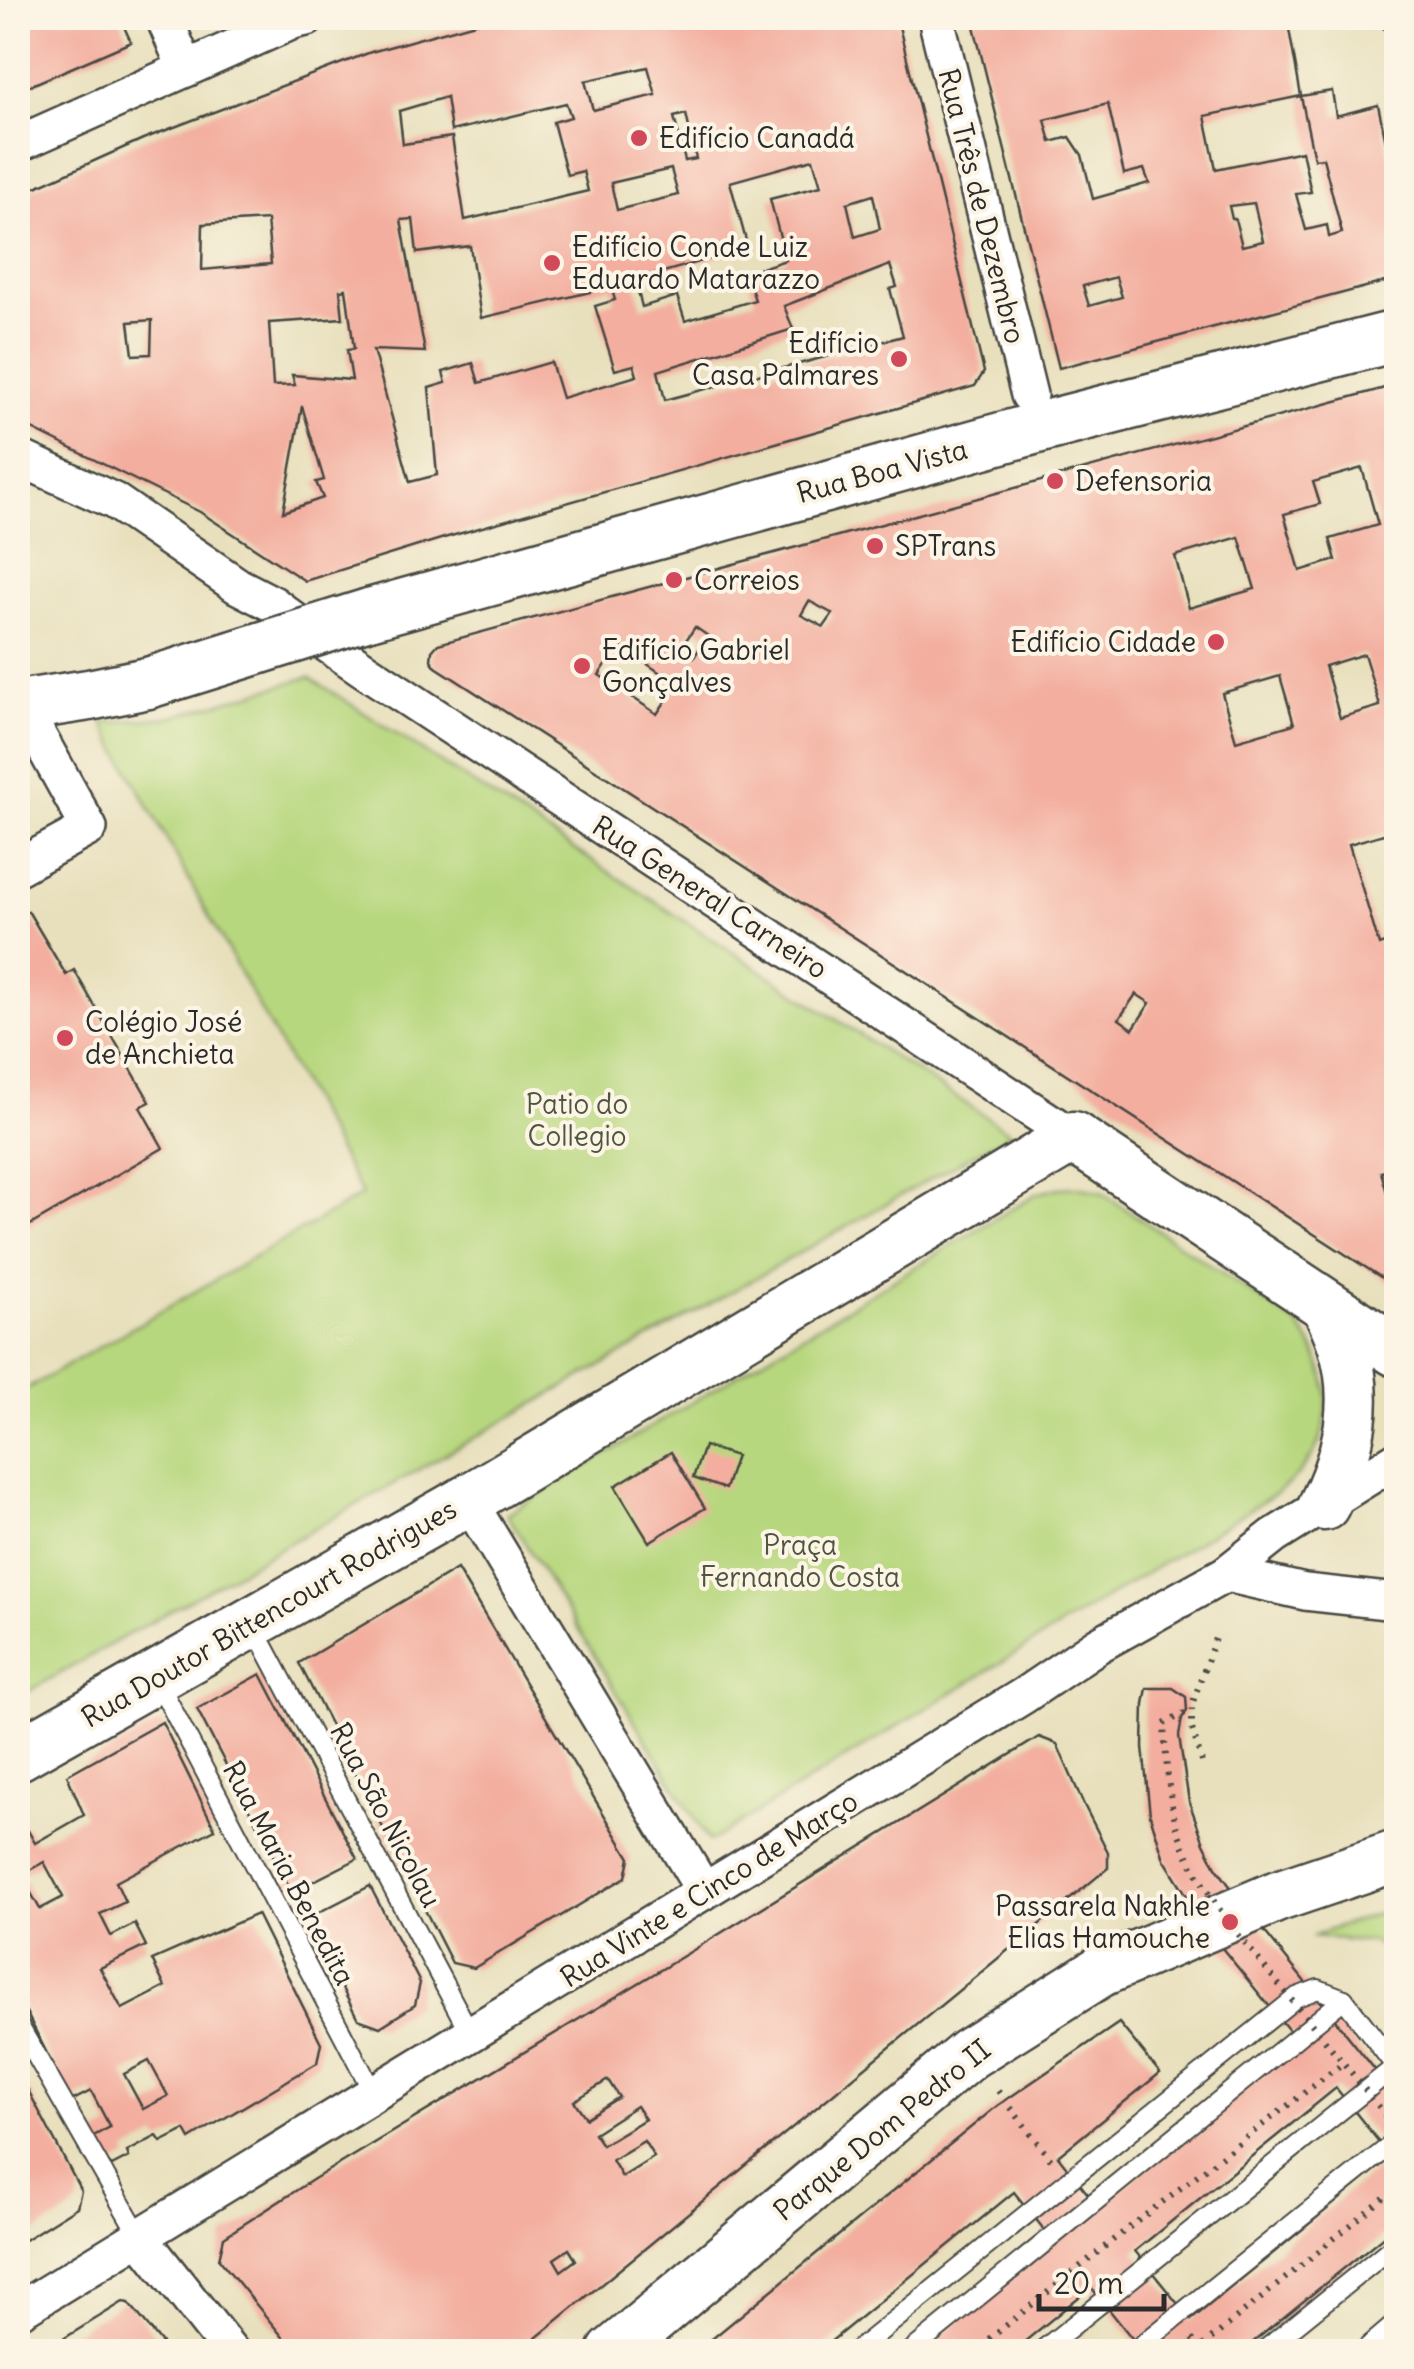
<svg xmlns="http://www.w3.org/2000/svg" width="1414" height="2369" viewBox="0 0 1414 2369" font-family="Delius,sans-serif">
  <rect width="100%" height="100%" fill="#fcf5e5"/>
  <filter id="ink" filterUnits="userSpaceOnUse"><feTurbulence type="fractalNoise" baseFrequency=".01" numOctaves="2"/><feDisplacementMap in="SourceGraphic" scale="20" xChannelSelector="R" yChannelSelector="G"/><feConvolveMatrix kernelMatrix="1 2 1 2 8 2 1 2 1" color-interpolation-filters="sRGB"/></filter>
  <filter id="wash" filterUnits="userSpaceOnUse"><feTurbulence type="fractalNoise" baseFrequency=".0048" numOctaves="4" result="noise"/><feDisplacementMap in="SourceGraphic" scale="40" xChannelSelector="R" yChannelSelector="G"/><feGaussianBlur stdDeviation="2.25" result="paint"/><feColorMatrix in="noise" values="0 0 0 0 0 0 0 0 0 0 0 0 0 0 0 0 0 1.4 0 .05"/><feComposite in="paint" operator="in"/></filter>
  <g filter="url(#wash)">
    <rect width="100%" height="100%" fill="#e8e0bd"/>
    <g fill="#b7d77e" stroke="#718154" stroke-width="2.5">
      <path d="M309,677L1011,1133L18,1697V1394L362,1195L103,723L171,717Z"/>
      <path d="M1080,1187L1102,1193L1296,1323C1342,1379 1337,1446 1280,1491L709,1842L507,1514L1036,1194L1058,1188Z"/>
      <path d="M1396,1907V1953L1372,1942L1312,1936Z"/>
    </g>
    <g id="blocks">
      <g fill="#f3ae9f" fill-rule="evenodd">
        <path d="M18,18H120L131,42L18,91Z"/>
        <path d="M493,18H897L984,372L975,386L444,538L305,581L200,512L18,422V195L143,139L371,52ZM648,67L656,95L593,110L585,81ZM446,97L451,131L566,103L571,117L553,122L567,175L583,171L588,191L465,220L452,137L403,144L399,111ZM686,114L696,159L685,161L674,117ZM813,159L821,186L770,199L786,260L746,273L755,300L685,321L677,296L642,307L635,280L748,248L730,182ZM671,169L678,195L617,210L611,183ZM873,195L880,229L855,237L847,203ZM413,219L417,253L470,246L481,318L611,287L615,300L595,306L615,370L634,365L637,376L562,398L551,362L479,383L473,363L443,372L446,383L429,388L437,475L410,482L373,350L425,352L401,220ZM267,220L271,264L202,270L203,224ZM890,265L897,287L890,289L903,336L665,400L658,371L793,329L784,306ZM346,289L354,349L347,350L352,380L292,375L295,385L273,386L269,323L343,318L340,290ZM152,320L151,354L133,355L129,322ZM302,406L324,480L316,482L323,498L283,512Z"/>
        <path d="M972,18H1164L1166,24L1184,21L1185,25L1221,18H1287L1301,96L1205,116L1216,169L1302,151L1311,192L1296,194L1306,230L1327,225L1329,237L1342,233L1323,158L1315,159L1313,154L1301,96L1332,91L1336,116L1378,105L1390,160H1396V279L1059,368ZM1108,104L1124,174L1144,169L1149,183L1093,199L1082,155L1070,137L1051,142L1045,120ZM1254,203L1263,241L1242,246L1235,219H1232L1229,206ZM1116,277L1122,297L1089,306L1083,286Z"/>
        <path d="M1369,18H1396V37L1386,30Z"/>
        <path d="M1396,385V848L1392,849L1387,833L1349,844L1379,945L1396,939V1168L1381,1172L1394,1217H1396V1287L436,667L431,660L432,651L438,644ZM1362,468L1378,525L1330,539L1336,560L1300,571L1284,514L1320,504L1313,482ZM1239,537L1255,589L1189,608L1175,556ZM809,601L833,614L824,627L801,615ZM695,627L708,636L694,657L680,649ZM619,645L677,684L657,714L599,675ZM1364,654L1380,706L1340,718L1325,666ZM1280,676L1294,724L1236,741L1222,693ZM1136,994L1150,1003L1133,1029L1119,1019Z"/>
        <path d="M28,911L66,975L74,970L150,1102L140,1107L163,1148L18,1232V917Z"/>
        <path d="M704,1446L736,1456L725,1489L693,1478Z"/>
        <path d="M671,1452L705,1508L649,1542L615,1486Z"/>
        <path d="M457,1569L630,1858L626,1877L474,1968L452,1963L299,1663Z"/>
        <path d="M261,1674L357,1859L292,1892L197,1709Z"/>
        <path d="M1147,1688H1173L1186,1697L1187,1711L1182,1718L1179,1736L1189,1802L1204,1843L1216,1867L1245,1907L1396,2096V2226L1241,2352H1143L1091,2287L1012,2352H921L1054,2242L1014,2192L818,2352H696L997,2106L1119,2023L1160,2073L1058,2156L1098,2207L1300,2044L1213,1937L1164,1859L1150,1815L1143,1747L1144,1704ZM1336,2088L1391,2157L1191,2320L1135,2251Z"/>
        <path d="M162,1722L215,1829L116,1882L125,1902L100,1914L111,1936L135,1924L146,1946L100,1968L122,2009L165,1987L152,1960L257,1914L321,2043L317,2063L208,2128L190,2139L185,2130L161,2142L157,2136L127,2152L129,2157L106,2169L90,2138L110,2127L91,2091L71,2101L18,1996V1831L26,1827L35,1843L84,1815L67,1775ZM44,1862L63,1897L40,1909L21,1875ZM149,2061L168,2096L143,2109L124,2074Z"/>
        <path d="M1039,1737L1057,1744L1084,1805L1108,1852V1868L519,2352H295L219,2259L224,2237L314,2179L695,1949ZM608,2080L619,2097L586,2118L574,2101ZM636,2106L645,2119L602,2145L594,2133ZM644,2141L654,2157L622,2177L612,2160ZM569,2249L576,2260L561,2271L554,2259Z"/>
        <path d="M370,1886L420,1983L415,2005L380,2027L358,2019L306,1919Z"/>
        <path d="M18,2071L81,2191L77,2207L18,2244Z"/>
        <path d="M123,2302L129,2303L169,2352H42Z"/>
      </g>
    </g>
  </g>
  <g filter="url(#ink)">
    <use href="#blocks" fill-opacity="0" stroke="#474641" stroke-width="2.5"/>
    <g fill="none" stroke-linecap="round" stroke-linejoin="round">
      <g stroke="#474641" stroke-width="22">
        <g id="lane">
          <path d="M254,1627L471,2035"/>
          <path d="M156,1678L374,2094"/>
          <path d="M18,2024L140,2237"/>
          <path d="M855,2352L1297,1997L1318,1989L1344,1999L1396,2067"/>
          <path d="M910,2352L1344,1999"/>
          <path d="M1040,2352L1396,2066"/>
          <path d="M1133,2352L1396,2141"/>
          <path d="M1262,2352L1396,2244"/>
          <path d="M1362,2352L1396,2323"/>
        </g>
      </g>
      <g stroke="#474641" stroke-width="40">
        <g id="street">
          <path d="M164,18L186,69"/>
          <path d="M936,18L1029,395"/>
          <path d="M18,144L293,21L307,18"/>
          <path d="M18,457L114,501L238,586L273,604L305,629L362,668L1073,1137"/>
          <path d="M18,725L31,723L89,828L18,867"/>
          <path d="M468,1500L704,1891"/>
          <path d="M1226,1574L1305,1592L1396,1602"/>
          <path d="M140,2237L231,2352"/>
          <path d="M18,2311L1023,1696L1098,1645L1226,1574L1274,1536L1396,1460"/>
        </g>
      </g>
      <g stroke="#474641" stroke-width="55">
        <g id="secondary">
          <path d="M369,614L1037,428L1396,336"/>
          <path d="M18,706L89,695L148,683"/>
          <path d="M1324,1505C1349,1455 1361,1399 1343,1344C1339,1331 1333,1319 1328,1307"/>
          <path d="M18,1755L468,1500L1073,1137L1396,1351"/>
          <path d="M613,2352L969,2054L1101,1971L1278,1896L1396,1856"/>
        </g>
      </g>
      <g stroke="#474641" stroke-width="6" stroke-dasharray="2.5 8" stroke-linecap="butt">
        <path d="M1202,1762L1192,1729V1705L1215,1638"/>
        <path d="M998,2091L1051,2160"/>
        <path d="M1192,2339L1202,2352"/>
        <path d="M973,2352L1113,2240L1343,2063"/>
        <path d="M1195,2352L1396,2188"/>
      </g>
      <use href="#lane" stroke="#fff" stroke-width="18"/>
      <use href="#street" stroke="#fff" stroke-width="35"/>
      <use href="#secondary" stroke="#fff" stroke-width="50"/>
      <g stroke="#474641" stroke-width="55" stroke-linecap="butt">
        <path id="secondary-bridge" d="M148,683L369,614"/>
      </g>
      <path stroke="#474641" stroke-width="6" stroke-dasharray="2.5 8" stroke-linecap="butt" d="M1185,1713L1164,1724C1166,1759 1168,1797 1178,1831C1198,1891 1245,1942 1284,1991C1322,2036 1359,2082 1396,2128"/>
      <use href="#secondary-bridge" stroke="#fff" stroke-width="50"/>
    </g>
  </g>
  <g fill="#d1495b" stroke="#fcf5e5" stroke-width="4">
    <circle cx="639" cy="138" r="10"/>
    <circle cx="552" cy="263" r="10"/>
    <circle cx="899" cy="359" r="10"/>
    <circle cx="1055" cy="481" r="10"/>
    <circle cx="875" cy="546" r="10"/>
    <circle cx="674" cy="580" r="10"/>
    <circle cx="1216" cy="642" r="10"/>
    <circle cx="582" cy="666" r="10"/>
    <circle cx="65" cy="1038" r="10"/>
    <circle cx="1230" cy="1922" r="10"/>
  </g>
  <g text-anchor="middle" stroke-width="8" stroke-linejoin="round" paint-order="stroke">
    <g font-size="28" fill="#2b2b2b" stroke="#fcf5e5" text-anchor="start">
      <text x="659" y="148">Edifício Canadá</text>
      <text x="572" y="257">Edifício Conde Luiz<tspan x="572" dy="32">Eduardo Matarazzo</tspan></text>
      <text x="879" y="353" text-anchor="end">Edifício<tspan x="879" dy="32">Casa Palmares</tspan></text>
      <text x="1075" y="491">Defensoria</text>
      <text x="895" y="556">SPTrans</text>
      <text x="694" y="590">Correios</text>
      <text x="1196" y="652" text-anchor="end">Edifício Cidade</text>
      <text x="602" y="660">Edifício Gabriel<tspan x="602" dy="32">Gonçalves</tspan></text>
      <text x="85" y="1032">Colégio José<tspan x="85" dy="32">de Anchieta</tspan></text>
      <text x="1210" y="1916" text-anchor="end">Passarela Nakhle<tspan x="1210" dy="32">Elias Hamouche</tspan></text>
    </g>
    <g font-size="28" fill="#2b2b2b" stroke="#fcf5e5">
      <text transform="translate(982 206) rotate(76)" y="10">Rua Três de Dezembro</text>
      <text transform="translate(882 471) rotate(-15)" y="10">Rua Boa Vista</text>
      <text transform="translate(710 897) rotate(33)" y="10">Rua General Carneiro</text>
      <text transform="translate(269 1613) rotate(-30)" y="10">Rua Doutor Bittencourt Rodrigues</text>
      <text transform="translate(386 1815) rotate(62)" y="10">Rua São Nicolau</text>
      <text transform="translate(289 1873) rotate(62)" y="10">Rua Maria Benedita</text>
      <text transform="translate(709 1889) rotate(-32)" y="10">Rua Vinte e Cinco de Março</text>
      <text transform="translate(882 2130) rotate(-39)" y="10">Parque Dom Pedro II</text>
    </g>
    <g font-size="28" fill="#4e5640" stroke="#fcf5e5">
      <text x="577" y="1114">Patio do<tspan x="577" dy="32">Collegio</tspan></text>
      <text x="800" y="1555">Praça<tspan x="800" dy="32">Fernando Costa</tspan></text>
    </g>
  </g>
  <rect width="1414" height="2369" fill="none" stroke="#fcf5e5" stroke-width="60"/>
  <path d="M1039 2294v15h125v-15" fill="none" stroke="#2b2b2b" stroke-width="5"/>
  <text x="1054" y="2294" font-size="30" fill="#2b2b2b" stroke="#fcf5e5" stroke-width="8" paint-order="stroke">20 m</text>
</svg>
